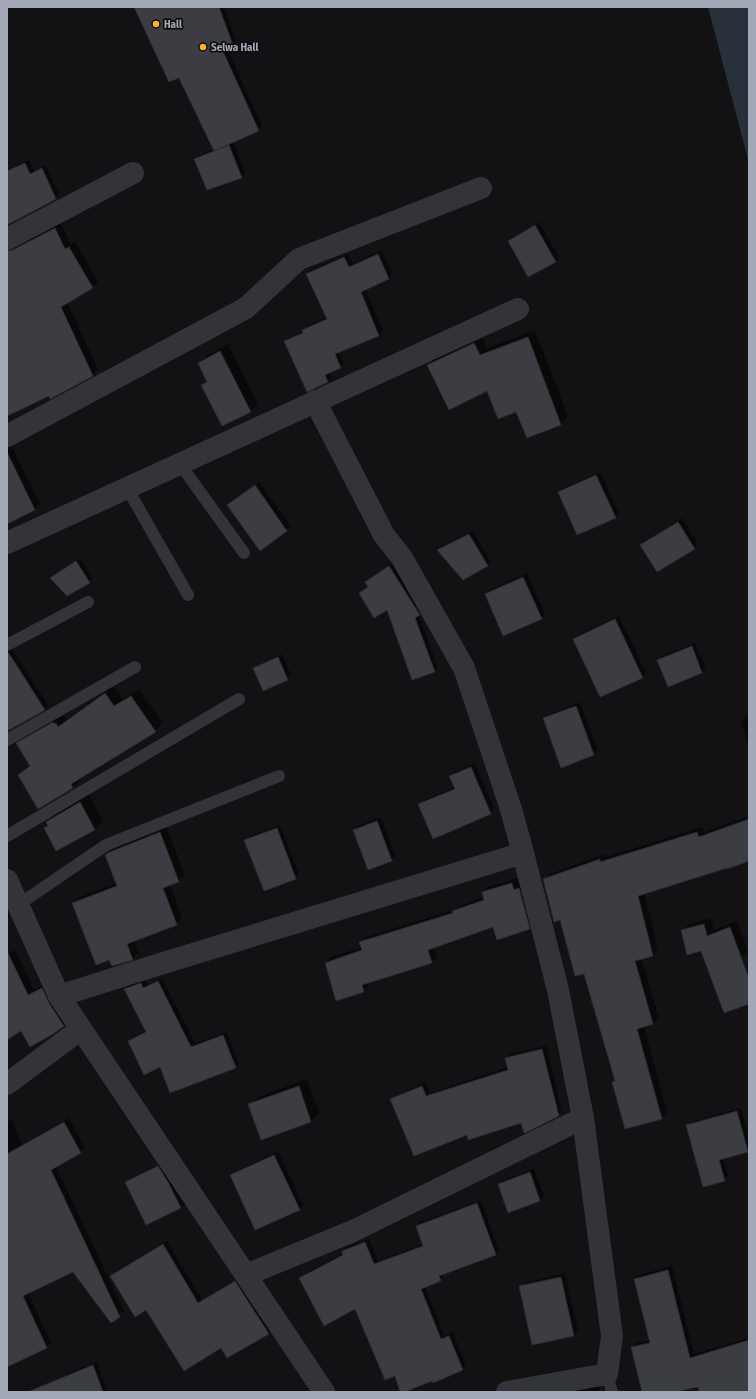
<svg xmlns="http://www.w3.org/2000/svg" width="756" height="1399" viewBox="0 0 756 1399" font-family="'Fira Sans Condensed',sans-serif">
  <rect width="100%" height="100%" fill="#121214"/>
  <path fill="#283139" d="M708,7H749V163Z"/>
  <g fill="#0007">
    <path d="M135,7H224L236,40L232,44L226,46L262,126L258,130L233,141L245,173L242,177L208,189L195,160L199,156L214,149L179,76Z"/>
    <path d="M29,160L34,171L46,165L59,194L55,198L7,207V170Z"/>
    <path d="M539,222L559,257L555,261L509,241L513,237Z"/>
    <path d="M61,223L71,244L75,242L98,281L93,287L67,302L98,369L93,375L51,397L50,395L7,415V257L25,245L30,239Z"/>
    <path d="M382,251L392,274L388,278L365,289L383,331L379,335L339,352L344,363L340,367L329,372L332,377L328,381L307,391L285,341L289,338L303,331L307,326L327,317L307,274L311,270L348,254L353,263Z"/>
    <path d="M535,330L568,416L561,424L527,437L517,411L488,389L428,365L436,357L482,336L487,348Z"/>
    <path d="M228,344L258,404L250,411L203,385L208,380L199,363L206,356Z"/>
    <path d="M7,442L10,443L40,503L35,509L7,523Z"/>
    <path d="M600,472L619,513L615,517L559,492L563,488Z"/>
    <path d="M259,482L291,526L260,549L229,505Z"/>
    <path d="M682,518L698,544L694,548L642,545L645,542Z"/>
    <path d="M473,531L491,562L487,565L438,550L442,546Z"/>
    <path d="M80,558L93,578L89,582L52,578Z"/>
    <path d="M393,563L423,610L419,614L438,668L434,671L387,608L360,593L369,587L366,582L370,579Z"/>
    <path d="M527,573L545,614L541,618L486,594L490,590Z"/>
    <path d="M619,616L646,673L642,677L574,639L578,635Z"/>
    <path d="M695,643L706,668L702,672L668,685L658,660L662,656Z"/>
    <path d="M7,648L12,649L48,705L44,709L9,729L7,726Z"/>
    <path d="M282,654L291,675L287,679L254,669L258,665Z"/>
    <path d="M113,686L122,699L139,689L163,723L155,731L80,778L81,779L73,787L19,775L30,764L18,743L26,735L61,715L63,717L64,716L67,720Z"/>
    <path d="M580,702L598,750L594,754L562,766L544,719L548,715Z"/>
    <path d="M749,715V746L741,721L745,717Z"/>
    <path d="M475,763L494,809L490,813L420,805L423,801L455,787L450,776L454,772Z"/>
    <path d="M89,794L103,821L95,829L56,850L45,828L49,825L47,822L55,814Z"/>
    <path d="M749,816V860L644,893L658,949L653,955L641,958L659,1018L653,1024L644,1026L667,1112L662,1118L613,1082L615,1080L584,973L544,880L550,874L605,854L606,857L702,827L704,832Z"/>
    <path d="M381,817L395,856L391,860L354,830L358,826Z"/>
    <path d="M280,825L299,874L295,878L246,840L250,836Z"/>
    <path d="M166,826L185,875L178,881L170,884L182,918L176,924L134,940L138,953L132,959L73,903L80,897L117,883L106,855L112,849Z"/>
    <path d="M517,878L519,885L524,883L535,923L529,929L493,926L434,946L437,957L432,962L368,982L369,986L363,991L326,963L331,957L362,947L360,942L366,937L456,909L459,906L484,897L483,893L488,887Z"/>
    <path d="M711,918L714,930L737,921L748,951L741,958L702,950L682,931L689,924Z"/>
    <path d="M15,950L34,990L48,983L69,1019L63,1025L22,1029L7,1039V954Z"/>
    <path d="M162,978L195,1043L227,1032L239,1063L235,1067L161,1066L129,1041L133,1037L146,1031L125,989L129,985L145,980L147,985Z"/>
    <path d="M546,1046L562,1111L558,1115L467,1133L392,1099L396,1096L426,1082L430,1093L509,1067L506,1058L510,1054Z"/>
    <path d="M307,1079L319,1113L311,1121L262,1139L249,1105L258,1097Z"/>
    <path d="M741,1108L749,1139V1149L747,1151L723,1157L728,1176L724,1180L687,1125L691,1122Z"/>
    <path d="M69,1118L85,1147L81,1152L56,1166L124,1311L111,1321L74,1271L28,1292L51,1343L47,1347L9,1365L7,1362V1122L12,1119L22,1145Z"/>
    <path d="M278,1151L303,1205L299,1209L231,1176L235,1172Z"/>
    <path d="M162,1163L172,1178L185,1204L181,1208L126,1183L130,1179Z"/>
    <path d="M534,1169L544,1196L540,1200L499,1184L503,1180Z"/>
    <path d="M481,1200L499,1251L495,1255L443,1274L444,1276L440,1280L425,1286L444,1336L453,1332L466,1366L463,1370L395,1375L356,1308L300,1278L304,1274L344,1253L343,1251L347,1247L369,1239L378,1261L423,1244L417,1226L421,1222Z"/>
    <path d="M167,1241L202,1300L239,1278L272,1329L269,1333L228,1357L222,1347L147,1309L111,1276L115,1272Z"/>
    <path d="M672,1266L694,1354L749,1338V1374L744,1392H700L698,1386L671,1392H643L633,1347L636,1343L650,1340L635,1279L639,1275Z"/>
    <path d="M565,1273L578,1331L574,1335L520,1287L524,1283Z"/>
    <path d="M97,1362L108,1392H69L63,1378L67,1374Z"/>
    <path d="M598,1386L600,1392H563Z"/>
  </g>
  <g fill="#3c3d42" stroke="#2c2c30">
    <path d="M134,7H219L233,45L222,49L259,131L214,151L179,78L169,82Z"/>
    <path d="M229,145L242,178L207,190L194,159Z"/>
    <path d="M25,163L30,174L42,168L56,199L7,225V171Z"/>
    <path d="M535,225L556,262L528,277L508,241Z"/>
    <path d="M55,228L65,249L69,247L93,288L61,307L93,376L50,399L49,396L7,416V251L13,250Z"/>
    <path d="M378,254L389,279L361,292L379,336L335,354L341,368L325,375L328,382L307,392L284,341L303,333L302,330L327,319L306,274L344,257L349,267Z"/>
    <path d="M528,337L561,425L527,438L516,412L498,419L487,391L449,410L427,365L474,343L480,355Z"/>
    <path d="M220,351L251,412L222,426L201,385L207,382L198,363Z"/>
    <path d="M7,452L35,510L7,524Z"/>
    <path d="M596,475L616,518L577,535L558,492Z"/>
    <path d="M255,485L287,531L260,551L227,505Z"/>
    <path d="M678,522L695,549L657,572L640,545Z"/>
    <path d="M469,534L488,566L463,580L437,550Z"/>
    <path d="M76,561L90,583L67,596L50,578Z"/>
    <path d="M389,566L420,615L415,618L435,672L412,680L387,610L374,618L359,593L368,587L365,582Z"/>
    <path d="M523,577L542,619L503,636L485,594Z"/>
    <path d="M615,619L643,678L600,697L573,639Z"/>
    <path d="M692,646L702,673L668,687L657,660Z"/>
    <path d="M7,652H8L45,710L9,730L7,728Z"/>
    <path d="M278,657L288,680L263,691L253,668Z"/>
    <path d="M105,693L114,706L131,696L156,732L71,784L73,788L38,809L18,775L30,766L16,743L53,722L54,724L56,723L58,727Z"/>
    <path d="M576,706L594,755L561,768L543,718Z"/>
    <path d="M471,767L491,814L433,839L418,804L455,789L449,776Z"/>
    <path d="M80,802L95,830L56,851L44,828L48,826L46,822Z"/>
    <path d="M749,819V861L727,869V868L638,896L653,956L635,961L653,1024L637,1029L662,1119L625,1129L612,1082L615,1081L584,974L575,976L560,920L554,922L543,879L600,859V862L697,832L699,837Z"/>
    <path d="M377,821L392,861L368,870L353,830Z"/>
    <path d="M277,828L296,879L264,891L244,840Z"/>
    <path d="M160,832L179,882L163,888L177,925L127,944L133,960L112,966L109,960L96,965L72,903L117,886L105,855L110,852Z"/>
    <path d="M512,883L514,890L519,888L530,929L497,940L493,927L428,950L432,963L362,985L364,992L336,1001L325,963L362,950L359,942L453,913L452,911L484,900L482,892Z"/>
    <path d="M704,924L707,936L730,927L749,979V1004L724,1013L701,951L687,955L681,930Z"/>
    <path d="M7,951L28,995L42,988L49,1003L64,1026L53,1034L30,1047L21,1031L7,1040Z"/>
    <path d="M158,981L191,1047L223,1035L236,1068L170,1093L160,1067L144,1075L128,1041L146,1032L124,989L141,983L143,988Z"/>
    <path d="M542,1049L559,1116L525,1133H524L521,1123L468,1140L467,1135L414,1156L390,1099L422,1086L426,1096L508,1070L505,1058Z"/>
    <path d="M299,1086L311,1122L261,1140L248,1104Z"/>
    <path d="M737,1111L748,1152L719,1160L725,1181L703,1187L686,1125Z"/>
    <path d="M64,1122L81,1153L51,1170L120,1317L111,1323L73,1272L23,1296L47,1348L7,1367V1154Z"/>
    <path d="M274,1155L300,1210L255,1230L230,1175Z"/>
    <path d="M158,1166L168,1182L181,1208L146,1225L125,1182Z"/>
    <path d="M530,1172L540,1201L508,1213L498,1184Z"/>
    <path d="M477,1203L496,1255L439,1276L441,1281L421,1289L441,1339L449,1336L463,1370L433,1383L432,1381L404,1392H400L395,1376L385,1380L355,1309L324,1326L299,1278L343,1255L342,1251L365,1242L374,1264L423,1246L416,1226Z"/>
    <path d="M163,1244L198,1303L235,1281L269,1334L227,1358L221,1348L184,1371L146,1310L135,1317L110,1276Z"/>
    <path d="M668,1270L690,1358L749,1340V1392H699L698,1387L675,1392H642L631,1347L650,1343L634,1279Z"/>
    <path d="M561,1277L574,1336L532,1345L519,1286Z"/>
    <path d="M93,1365L103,1392H30V1391Z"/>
  </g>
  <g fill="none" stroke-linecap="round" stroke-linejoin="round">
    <g stroke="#333439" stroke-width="12">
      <path d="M180,464L244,553"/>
      <path d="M127,488L188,595"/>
      <path d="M7,645L88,602"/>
      <path d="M7,740L135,667"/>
      <path d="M7,836L239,699"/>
      <path d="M18,905L106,845L279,776"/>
      <path d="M607,1374L612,1392"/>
    </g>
    <g stroke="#333439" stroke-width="22">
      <path d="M7,239L133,173"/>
      <path d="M315,401L384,535L402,558L464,668L511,809L523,853L558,990L583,1118L612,1336L607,1374L507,1392"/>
      <path d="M7,436L246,308L299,259L481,188"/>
      <path d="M7,543L518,309"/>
      <path d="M7,880L59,996L324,1392"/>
      <path d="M59,996L157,965L523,853"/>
      <path d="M7,1084L81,1029"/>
      <path d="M246,1275L353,1231L583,1118"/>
    </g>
  </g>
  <g fill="#fdb621" stroke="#0d0d0f" stroke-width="1.5">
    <circle cx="156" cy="24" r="4"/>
    <circle cx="203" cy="47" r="4"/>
  </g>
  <g text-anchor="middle" stroke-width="3.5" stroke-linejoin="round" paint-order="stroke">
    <g font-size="11" font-weight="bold" fill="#a3a8b6" stroke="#0d0d0f" text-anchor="start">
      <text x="164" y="28">Hall</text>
      <text x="211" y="51">Selwa Hall</text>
    </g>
  </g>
  <rect width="756" height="1399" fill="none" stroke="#a3a8b6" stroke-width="16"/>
</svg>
